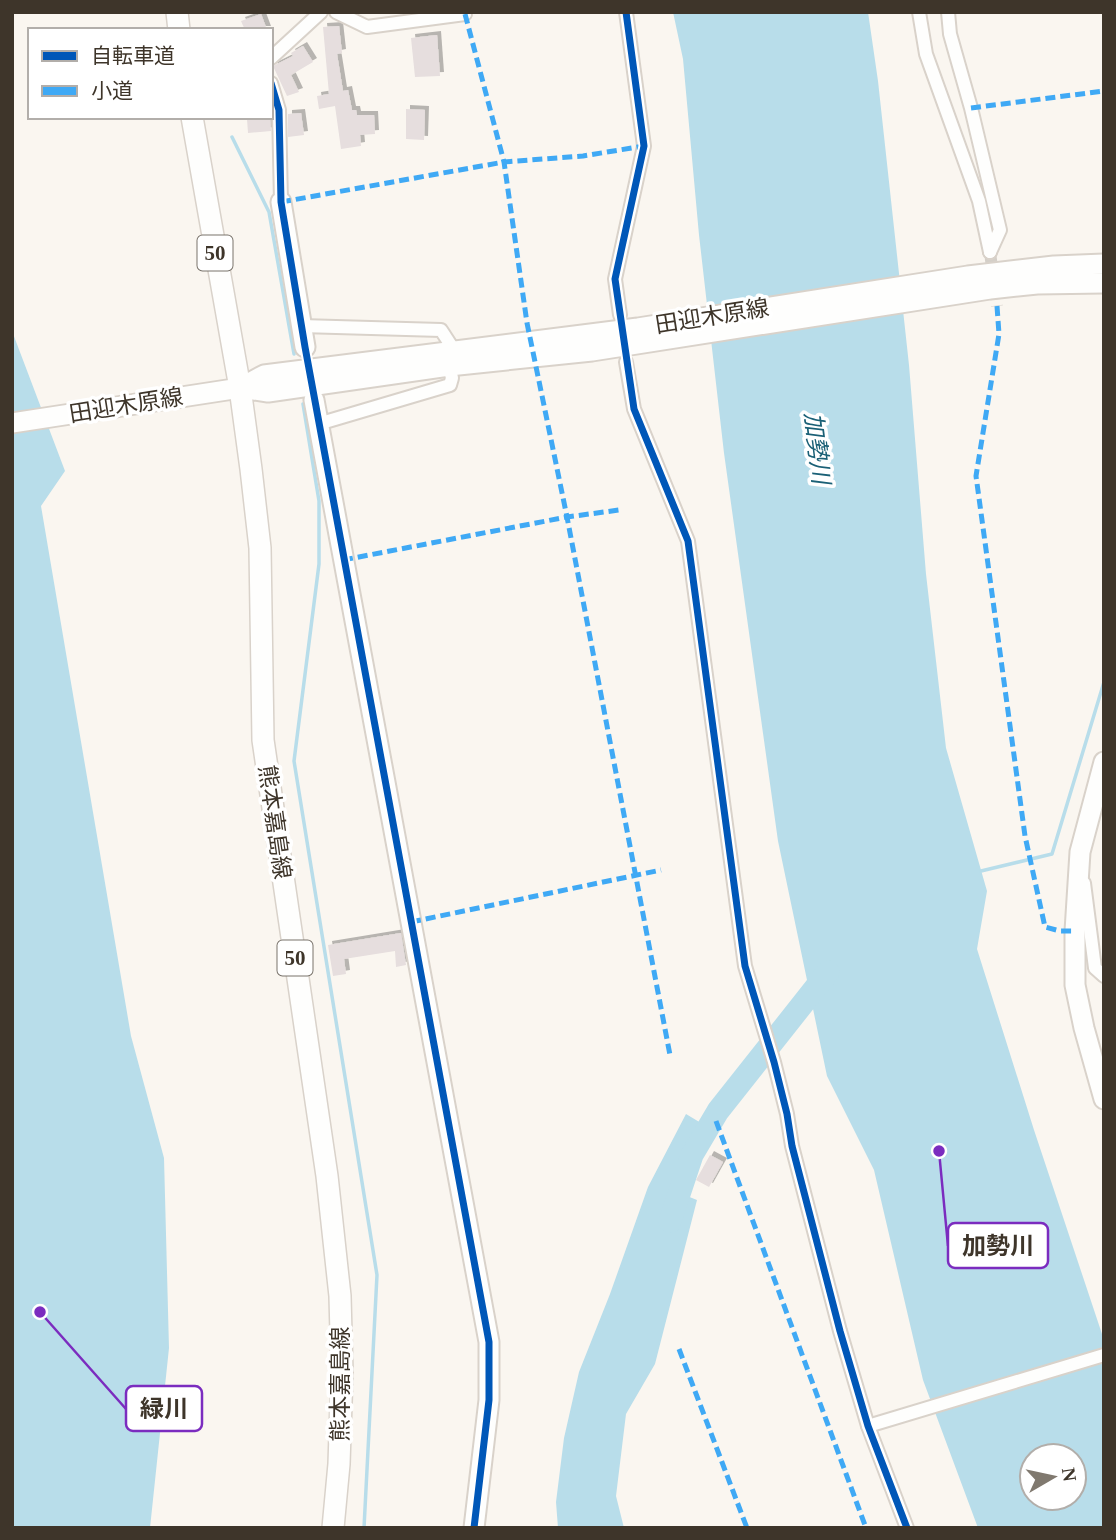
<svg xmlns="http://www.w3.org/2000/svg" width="1116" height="1540" viewBox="0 0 1116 1540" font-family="'Times New Roman','Noto Sans JP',serif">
  <defs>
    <filter id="shadow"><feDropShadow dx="4" dy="-4" stdDeviation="0" flood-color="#0004"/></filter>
  </defs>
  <rect width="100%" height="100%" fill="#faf6f0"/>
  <g fill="#b8ddea" fill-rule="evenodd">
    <path d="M673,12H868L878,81L909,365L926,574L946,748L987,891L977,949L1034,1130L1104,1340V1528H978L923,1380L874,1170L827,1076L778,841L724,453L699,235L683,59ZM1032,1456H1074V1498H1032Z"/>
    <path d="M12,331L65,471L41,506L131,1036L164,1158L169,1348L150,1528H12Z"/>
    <path d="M686,1114L706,1126L675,1181L677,1192L697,1200L655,1364L626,1414L616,1496L624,1528H558L556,1502L564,1438L579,1372L610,1294L648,1187Z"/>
  </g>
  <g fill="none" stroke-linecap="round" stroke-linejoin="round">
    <g stroke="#b8ddea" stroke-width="3.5">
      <path d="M232,137L269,212L294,354"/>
      <path d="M303,404L319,501V564L294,761L377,1275L364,1528"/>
      <path d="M981,871L1052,854L1104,682"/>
    </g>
    <path stroke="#b8ddea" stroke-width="23" d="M670,1221L692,1155L718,1111L828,972"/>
  </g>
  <g fill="#e6dede" filter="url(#shadow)">
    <path d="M261,14L267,30H245L241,21Z"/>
    <path d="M339,26L342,53L337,54L343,91L348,90L352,110H356L357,115H374L375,134L360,135L361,146L341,149L335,106L319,109L317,96L329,94L323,27Z"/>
    <path d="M437,35L440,76L415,77L411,38Z"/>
    <path d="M303,46L313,62L291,75L299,92L287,96L273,66L293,56L291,53Z"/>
    <path d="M406,109L425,110L424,140L406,139Z"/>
    <path d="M301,113L304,135L288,137V114Z"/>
    <path d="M262,117H270L271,131L248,133L247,119Z"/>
    <path d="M401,933L406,965L396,967L395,951L344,959L346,974L333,976L328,945Z"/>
    <path d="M710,1155L723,1162L709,1187L696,1180Z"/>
  </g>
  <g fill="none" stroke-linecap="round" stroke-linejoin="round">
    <path stroke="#d4cfc8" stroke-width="12" stroke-dasharray="12 6" stroke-linecap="butt" d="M990,252L997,306"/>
    <g stroke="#d9d2ca" stroke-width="16">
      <g id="street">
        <path d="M336,12L367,27L465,14"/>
        <path d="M919,12L926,54L979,201L990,252"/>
        <path d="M948,12L950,34L971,108L1000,230L990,252"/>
        <path d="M271,58L321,12"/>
        <path d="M271,83L279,110L281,202"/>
        <path d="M620,315L615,279L644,146L626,12"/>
        <path d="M301,326L441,330L454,350"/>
        <path d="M626,362L634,409L688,541L745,966L774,1062L787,1114L792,1146L840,1331L868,1426L907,1528"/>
        <path d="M318,424L450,385L452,378L449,366"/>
        <path d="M1084,883L1095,968L1104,976"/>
        <path d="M868,1426L1104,1355"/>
      </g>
    </g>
    <g stroke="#d9d2ca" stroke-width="23">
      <g id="secondary">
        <path d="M281,202L305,347"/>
        <path d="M240,388L268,392L449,366L592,351L990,289L1037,284L1104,283"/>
        <path d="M314,400L489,1342V1400L474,1528"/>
        <path d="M12,423L240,388L264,375L638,328L968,276L1054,266L1104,264"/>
        <path d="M1104,762L1080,852L1075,931V985L1084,1028L1104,1099"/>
      </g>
    </g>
    <g stroke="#d9d2ca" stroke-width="24">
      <g id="primary">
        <path d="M177,12L179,30"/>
        <path d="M192,117L240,388L251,469L260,548L263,740L327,1176L340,1296L342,1372L339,1464L333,1528"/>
      </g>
    </g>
    <use href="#street" stroke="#fefefd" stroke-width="12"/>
    <use href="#secondary" stroke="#fefefd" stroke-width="19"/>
    <use href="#primary" stroke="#fefefd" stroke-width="21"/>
    <g stroke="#3fa9f5" stroke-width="5" stroke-dasharray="10 5" stroke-linecap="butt">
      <path d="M465,14L504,162L527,323L567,517L670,1055"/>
      <path d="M971,108L1104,91"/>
      <path d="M281,202L504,162L583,156L644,146"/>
      <path d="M997,306L999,334L976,476L1025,836L1045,927L1060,931H1075"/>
      <path d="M343,560L567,517L619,510"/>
      <path d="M411,922L661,870"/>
      <path d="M716,1121L866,1528"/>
      <path d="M679,1349L747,1528"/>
    </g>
    <g stroke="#fff" stroke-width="11">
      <g id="cycleway">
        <path d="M626,12L644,146L615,279L634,409L688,541L745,966L774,1062L787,1114L792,1146L840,1331L868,1426L907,1528"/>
        <path d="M271,83L279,110L281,202L305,347L489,1342V1400L474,1528"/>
      </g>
    </g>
    <use href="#cycleway" stroke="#0057b8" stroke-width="7"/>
  </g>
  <g text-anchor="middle" stroke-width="7" stroke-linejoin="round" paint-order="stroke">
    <g fill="#fff" stroke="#78726a" stroke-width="2">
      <rect x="197.5" y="235.5" width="35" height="35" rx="5"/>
      <rect x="277.5" y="940.5" width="35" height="35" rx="5"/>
    </g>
    <g font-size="21" font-weight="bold" fill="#3e352a">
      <text x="215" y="260">50</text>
      <text x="295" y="965">50</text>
    </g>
    <g font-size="23" fill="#3e352a" stroke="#fff">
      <text transform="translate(712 316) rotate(-9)" y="8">田迎木原線</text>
      <text transform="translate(126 405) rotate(-9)" y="8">田迎木原線</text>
      <text transform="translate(275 822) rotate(82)" y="8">熊本嘉島線</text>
      <text transform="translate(340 1384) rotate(-90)" y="8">熊本嘉島線</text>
    </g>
    <g font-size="24" font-style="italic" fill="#1a6076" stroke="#fff">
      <text transform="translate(817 448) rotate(83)" y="8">加勢川</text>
    </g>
  </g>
  <path fill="none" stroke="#7b2cbf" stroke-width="2.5" d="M939 1151L948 1246M40 1312L126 1409"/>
  <g fill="#7b2cbf" stroke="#fff" stroke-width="2.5">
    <circle cx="939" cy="1151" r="7"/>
    <circle cx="40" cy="1312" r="7"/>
  </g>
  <g fill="#fff" stroke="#7b2cbf" stroke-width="2.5">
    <rect x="948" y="1223" width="100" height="45" rx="7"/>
    <rect x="126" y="1386" width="76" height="45" rx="7"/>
  </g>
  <g font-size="24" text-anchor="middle" font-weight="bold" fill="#3e352a">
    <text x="998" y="1254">加勢川</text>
    <text x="164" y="1417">緑川</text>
  </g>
  <rect width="1116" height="1540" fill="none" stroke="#3e352a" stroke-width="28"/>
  <rect x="28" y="28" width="245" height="91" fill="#ffffff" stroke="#b2aeaa" stroke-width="2"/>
  <rect x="42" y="51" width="35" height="10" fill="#0057b8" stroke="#b2aeaa" stroke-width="2"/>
  <text x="91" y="63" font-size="21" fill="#3e352a">自転車道</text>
  <rect x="42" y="86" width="35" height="10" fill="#3fa9f5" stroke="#b2aeaa" stroke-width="2"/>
  <text x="91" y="98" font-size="21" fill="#3e352a">小道</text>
  <g transform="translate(1053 1477) rotate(81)"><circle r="33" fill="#ffffff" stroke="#b2aeaa" stroke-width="2"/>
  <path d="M0-5L12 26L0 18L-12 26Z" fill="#80796f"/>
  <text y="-10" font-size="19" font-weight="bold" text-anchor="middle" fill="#3e352a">N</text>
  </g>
</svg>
